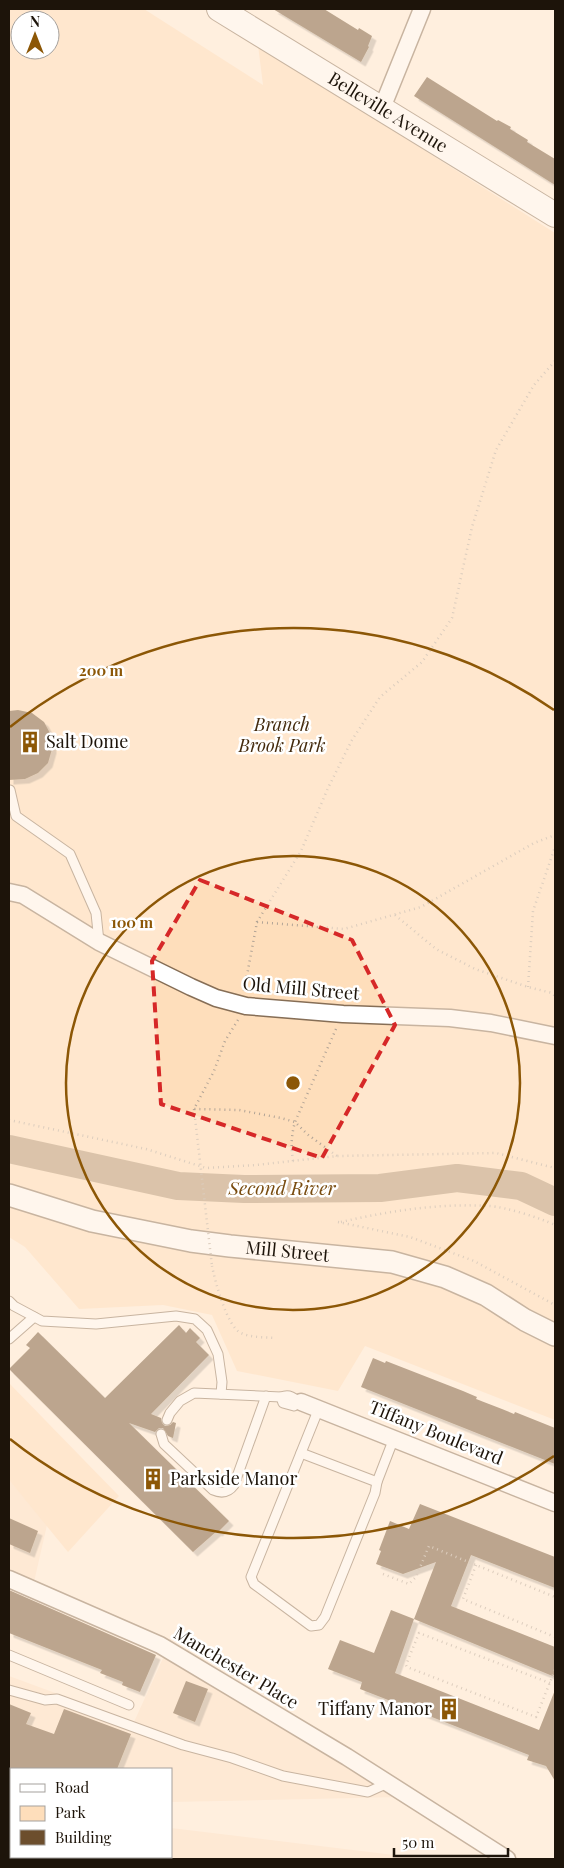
<svg xmlns="http://www.w3.org/2000/svg" width="564" height="1868" viewBox="0 0 564 1868" font-family="'Playfair Display',serif">
  <defs>
    <filter id="shadow"><feDropShadow dx="4.5" dy="4.5" stdDeviation="0" flood-color="#0004"/></filter>
  </defs>
  <rect width="100%" height="100%" fill="#ffefde"/>
  <g fill="#fce2c8">
    <path d="M9,1480L47,1525L34,1582L9,1573Z"/>
    <path d="M164,1656L400,1797L171,1802V1769H11V1857H171V1828L427,1859H9V1676L134,1722Z"/>
  </g>
  <g fill="#fedebb" fill-rule="evenodd">
    <path d="M9,9H144L263,85L258,45L555,233V1420L365,1346L338,1391L237,1371L212,1315L163,1305L79,1309L25,1247L9,1237ZM20,20H50V50H20Z"/>
    <path d="M9,1383L119,1496L68,1552L9,1480Z"/>
  </g>
  <g fill="none" stroke-linecap="round" stroke-linejoin="round">
    <path stroke="#af8f6b" stroke-width="28" d="M9,1149L178,1186L244,1189L380,1188L457,1178L521,1186L555,1202"/>
  </g>
  <g fill="#6c4e2d" filter="url(#shadow)">
    <path d="M273,9H324L358,30L359,28L372,36L368,46L369,47L361,62Z"/>
    <path d="M427,77L497,121L498,120L511,127L510,129L528,140L527,142L555,159V185L414,96Z"/>
    <path d="M18,710L32,713L44,722L51,735L52,749L48,763L38,773L25,779L9,780V711Z"/>
    <path d="M179,1325L186,1333L190,1328L200,1338L196,1342L209,1355L151,1414L161,1418L162,1423L165,1426L170,1425L173,1422L176,1423L173,1438L168,1436L163,1428H159L155,1432L129,1423L229,1521L218,1532L217,1531L193,1552L9,1369L30,1348L26,1345L38,1332L105,1398Z"/>
    <path d="M373,1358L385,1363L386,1361L463,1391L477,1397L476,1399L502,1409L514,1414L515,1412L555,1428V1464L361,1387Z"/>
    <path d="M420,1504L555,1557V1588L471,1555L451,1606L555,1647V1677L414,1619L436,1562L403,1574L376,1564L381,1551L379,1550L390,1521L409,1529Z"/>
    <path d="M9,1518L38,1531L30,1553L9,1544Z"/>
    <path d="M9,1590L156,1655L140,1692L122,1685L123,1682L100,1673L102,1670L9,1633Z"/>
    <path d="M391,1610L414,1619L395,1673L539,1730L555,1690V1781L546,1766L527,1760L529,1755L360,1689L362,1682L328,1669L340,1640L374,1653Z"/>
    <path d="M186,1681L208,1689L195,1722L173,1713Z"/>
    <path d="M9,1704L31,1713L26,1724L54,1734L64,1709L131,1734L117,1769H9Z"/>
  </g>
  <g fill="none" stroke-linecap="round" stroke-linejoin="round">
    <g stroke="#866e56" stroke-width="11">
      <g id="service">
        <path d="M10,790L16,816L70,854L96,913L99,942"/>
        <path d="M9,1301L14,1306L42,1321L96,1324L176,1316L195,1319L207,1330L218,1354L222,1382L221,1394"/>
        <path d="M9,1339L34,1317"/>
        <path d="M281,1397L283,1403L294,1406L298,1401"/>
        <path d="M319,1408L251,1577L254,1584L311,1626L319,1625L325,1617L375,1493L377,1482L394,1438"/>
        <path d="M167,1420L170,1413L180,1401L194,1393L281,1397C291,1393 293,1399 301,1402"/>
        <path d="M161,1434L164,1444L213,1490C222,1494 228,1493 234,1485L266,1396"/>
        <path d="M301,1453L377,1482"/>
        <path d="M9,1655L129,1705"/>
        <path d="M9,1690L45,1700L57,1699L183,1745L232,1758L283,1776L368,1792L388,1783"/>
      </g>
    </g>
    <g stroke="#866e56" stroke-width="19">
      <g id="minor">
        <path d="M382,108L422,9"/>
        <path d="M9,892L23,895L99,942L191,987L216,998L246,1006L343,1014L450,1018L491,1023L555,1036"/>
        <path d="M301,1402L555,1503"/>
        <path d="M9,1579L160,1645L347,1757L507,1859"/>
      </g>
    </g>
    <g stroke="#866e56" stroke-width="24">
      <g id="tertiary">
        <path id="s1" d="M9,1195L92,1221L191,1241L230,1246L392,1262L445,1277L486,1295L525,1320L555,1335"/>
      </g>
    </g>
    <g stroke="#866e56" stroke-width="26">
      <g id="secondary">
        <path id="s2" d="M219,9L555,215"/>
      </g>
    </g>
    <g stroke="#b2a496" stroke-width="2.5" stroke-dasharray="1 4" stroke-linecap="butt">
      <path d="M395,915L436,949L475,969L528,987L552,993L555,996"/>
      <path d="M257,922L344,929L421,907L534,843L555,835"/>
      <path d="M528,987L533,911L555,847"/>
      <path d="M244,991L257,922L301,851L328,788L352,740L380,697L422,662L452,618L472,527L496,450L534,385L555,361"/>
      <path d="M238,1020L225,1041L214,1071L194,1109L239,1110L281,1118L295,1122L307,1134L337,1156"/>
      <path d="M9,1120L146,1149L206,1168L256,1165L337,1156L496,1153L555,1168"/>
      <path d="M293,1161C291,1147 291,1136 295,1122L336,1029"/>
      <path d="M338,1222L410,1237L474,1261L555,1305"/>
      <path d="M341,1222C389,1211 440,1203 489,1206C506,1207 540,1218 555,1225"/>
      <path d="M212,1266C215,1281 227,1327 241,1333C252,1338 265,1337 276,1338"/>
      <path d="M476,1565L463,1599L555,1637"/>
      <path d="M383,1574L409,1584L416,1577L429,1546L555,1597"/>
      <path d="M550,1683L419,1633L406,1665L407,1667L536,1717L555,1670"/>
    </g>
    <use href="#service" stroke="#fff" stroke-width="9"/>
    <use href="#minor" stroke="#fff" stroke-width="16"/>
    <use href="#tertiary" stroke="#fff" stroke-width="21"/>
    <use href="#secondary" stroke="#fff" stroke-width="24"/>
    <path stroke="#b2a496" stroke-width="2.5" stroke-dasharray="1 4" stroke-linecap="butt" d="M194,1109L212,1266"/>
  </g>
  <path d="M0 0H564V1868H0ZM200,880L352,940L395,1025L322,1158L161,1104L152,961Z" fill="#ffefde" fill-opacity=".55" fill-rule="evenodd"/>
  <path fill="none" stroke="#d62828" stroke-width="4" stroke-dasharray="10 6" stroke-linejoin="round" d="M200,880L352,940L395,1025L322,1158L161,1104L152,961Z"/>
  <g fill="none" stroke="#8c5706" stroke-width="2.5">
    <circle cx="293" cy="1083" r="227"/>
    <path d="M554 1456A455 455 0 0 1 10 1439M10 727A455 455 0 0 1 554 710"/>
  </g>
  <defs>
    <g id="building-bare" transform="scale(1.725)"><path d="M-4-6H4V6H1V3H-1V6H-4ZM-2.5-4.3h1.7v1.8h-1.7ZM.8-4.3h1.7v1.8H.8ZM-2.5-1h1.7V.8h-1.7ZM.8-1h1.7V.8H.8Z" fill="#8c5706" stroke="#fff" stroke-width="2.5" paint-order="stroke"/></g>
  </defs>
  <g fill-rule="evenodd">
    <use href="#building-bare" x="30" y="742"/>
    <use href="#building-bare" x="153" y="1479"/>
    <use href="#building-bare" x="449" y="1709"/>
  </g>
  <g text-anchor="middle" stroke-width="5" stroke-linejoin="round" paint-order="stroke">
    <g font-size="18" fill="#1d140a" stroke="#fff">
      <text dy="6" stroke="none"><textPath href="#s2" startOffset="198">Belleville Avenue</textPath></text>
      <text transform="translate(301 989) rotate(5)" y="6">Old Mill Street</text>
      <text dy="6" stroke="none"><textPath href="#s1" startOffset="285">Mill Street</textPath></text>
      <text transform="translate(436 1433) rotate(22)" y="6">Tiffany Boulevard</text>
      <text transform="translate(236 1668) rotate(31)" y="6">Manchester Place</text>
    </g>
    <g font-size="18" font-style="italic" fill="#442b0e" stroke="#fff">
      <text x="282" y="731">Branch<tspan x="282" dy="21">Brook Park</tspan></text>
    </g>
    <g font-size="18" fill="#1d140a" stroke="#fff" text-anchor="start">
      <text x="46" y="748">Salt Dome</text>
      <text x="170" y="1485">Parkside Manor</text>
      <text x="432" y="1715" text-anchor="end">Tiffany Manor</text>
    </g>
    <g font-size="19" font-style="italic" fill="#794c10" stroke="#fff">
      <text x="282" y="1195">Second River</text>
    </g>
  </g>
  <circle cx="293" cy="1083" r="8" fill="#8c5706" stroke="#fff" stroke-width="2.5"/>
  <g font-size="15" text-anchor="middle" font-weight="bold" fill="#8c5706" stroke="#fff" stroke-width="5" stroke-linejoin="round" paint-order="stroke">
    <text x="101" y="676">200 m</text>
    <text x="132" y="928">100 m</text>
  </g>
  <rect width="564" height="1868" fill="none" stroke="#1d140a" stroke-width="20"/>
  <rect x="10" y="1768" width="162" height="90" fill="#ffffff" stroke="#a5a19d"/>
  <rect x="20" y="1784" width="25" height="8" fill="#ffffff" stroke="#a5a19d"/>
  <text x="55" y="1793" font-size="15" fill="#1d140a">Road</text>
  <rect x="20" y="1806" width="25" height="15" fill="#fedebb" stroke="#a5a19d"/>
  <text x="55" y="1818" font-size="15" fill="#1d140a">Park</text>
  <rect x="20" y="1830" width="25" height="15" fill="#6c4e2d" stroke="#a5a19d"/>
  <text x="55" y="1843" font-size="15" fill="#1d140a">Building</text>
  <g transform="translate(35 35)"><circle r="24" fill="#ffffff" stroke="#a5a19d"/>
  <path d="M0-4L9 19L0 12L-9 19Z" fill="#8c5706"/>
  <text y="-8" font-size="14" font-weight="bold" text-anchor="middle" fill="#1d140a">N</text>
  </g>
  <path d="M394 1848v8h114v-8" fill="none" stroke="#1d140a" stroke-width="2.5"/>
  <text x="402" y="1848" font-size="15" fill="#1d140a" stroke="#ffffff" stroke-width="4" paint-order="stroke">50 m</text>
</svg>
